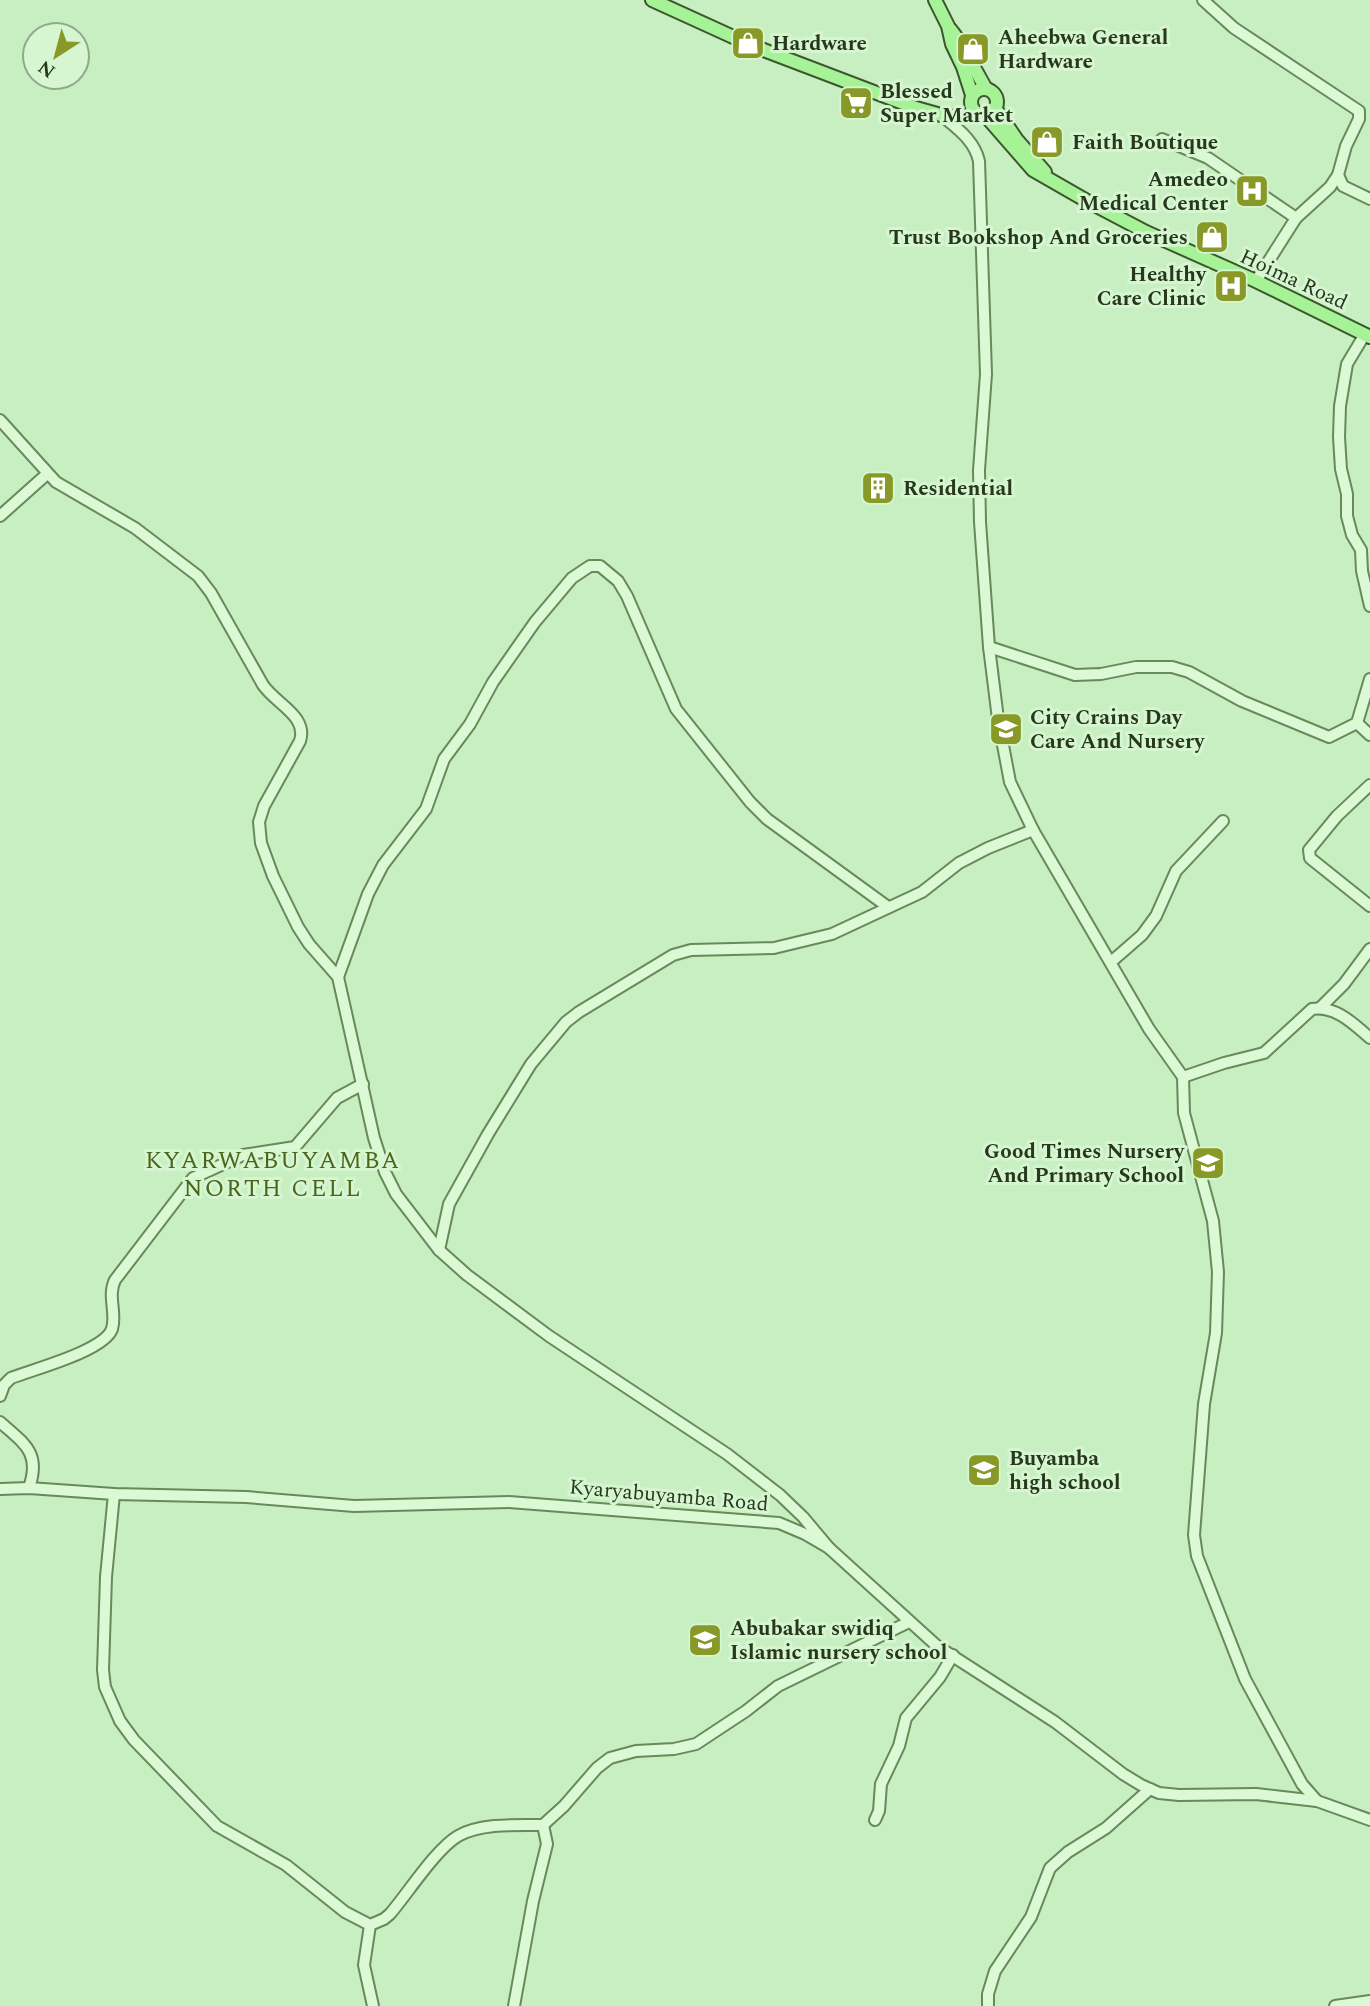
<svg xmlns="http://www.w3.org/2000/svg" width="1370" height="2006" viewBox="0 0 1370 2006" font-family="Spectral,serif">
  <rect width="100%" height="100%" fill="#c8efc1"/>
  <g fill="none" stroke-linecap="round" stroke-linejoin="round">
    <g stroke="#688958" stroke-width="14">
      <g id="minor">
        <path d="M1203,0L1234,28L1359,111V119L1346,146L1338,175"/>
        <path d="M940,114C956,128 974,139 979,161L986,374L979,470L980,522L989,647L998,719L1010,782L1033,830L1149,1029L1183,1077L1184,1113L1213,1221L1218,1272L1216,1333L1204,1404L1194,1535L1197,1556L1245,1679L1302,1784L1317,1801"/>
        <path d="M1162,139L1208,158L1296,218"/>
        <path d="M1256,281L1296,218L1330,187L1338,175L1343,186L1370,199"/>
        <path d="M1365,334L1347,364L1340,406L1339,437L1341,469L1347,494V516L1352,535L1361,550L1362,571L1370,606"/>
        <path d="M0,420L56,482L135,528L198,576L211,593L263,685C276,704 308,716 300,741L264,806L259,822L261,843L273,876L298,927L309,944L338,977L374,1138L385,1172L396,1194L439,1250L467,1275L549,1336L727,1454L780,1495L803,1517L829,1548"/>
        <path d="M0,516L47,474"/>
        <path d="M989,647L1075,675L1101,674L1136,667H1172L1189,672L1242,701L1329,737L1357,723L1370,679"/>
        <path d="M1357,723L1370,735"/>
        <path d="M1370,785L1337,816L1309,850L1310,858L1370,906"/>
        <path d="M1111,962L1142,935L1156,916L1176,871L1223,821"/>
        <path d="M338,977L368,894L383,865L426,809L444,759L470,724L493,682L535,622L572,578L590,566H600L618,581L627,596L676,709L750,802L767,819L888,907"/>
        <path d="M1321,1007L1344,984L1370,949"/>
        <path d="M1183,1077L1224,1063L1264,1053L1312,1009C1335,1005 1354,1024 1370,1038"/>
        <path d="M439,1250L449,1204L488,1134L531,1064L566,1022L579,1012L673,955L691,950L774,948L832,934L922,892L959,863L988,848L1033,830"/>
        <path d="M0,1396L4,1385L11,1378C34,1369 104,1351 112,1329C117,1313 107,1296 115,1280L193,1178L243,1155L295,1147L337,1098L363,1084"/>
        <path d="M0,1422C25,1444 41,1453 29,1488"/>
        <path d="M0,1489L29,1488L114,1494L246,1497L354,1506L509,1502L779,1523L805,1534L829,1548L937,1646L1055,1722L1123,1774L1141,1785L1159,1793L1179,1795L1256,1794L1317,1801L1370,1820"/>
        <path d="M114,1494L106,1577L103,1670L105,1687L120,1721L134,1740L217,1826L286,1865L345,1912L370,1925L384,1919L390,1914C408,1893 436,1849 458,1836C481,1823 517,1825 543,1825L547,1844L533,1901L514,2006"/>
        <path d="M875,1820L879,1811L881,1784L899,1746L906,1718L940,1677L953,1655"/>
        <path d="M543,1825L564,1806L597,1768L610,1758L636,1751L674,1749L696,1744L746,1711L778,1686L909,1622"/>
        <path d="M370,1925L364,1965L373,2006"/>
        <path d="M988,2006V1994L995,1971L1031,1917L1050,1868L1068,1852L1106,1828L1150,1789"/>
        <path d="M1335,2006L1370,2001"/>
      </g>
    </g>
    <g stroke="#3d562d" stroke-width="16">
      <g id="major">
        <path d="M652,0L753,46L916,108L948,117L981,115"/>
        <path d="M935,0L948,26L952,44L963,67L972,95"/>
        <path d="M950,29L960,42L986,89"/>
        <circle cx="984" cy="102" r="13"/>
        <path d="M995,108L1017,140L1045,172"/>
        <path d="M985,115L1033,170L1087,201L1146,232L1256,281L1370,337"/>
      </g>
    </g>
    <use href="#minor" stroke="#daf9d4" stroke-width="10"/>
    <use href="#major" stroke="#a6f397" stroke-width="12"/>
  </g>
  <defs>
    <g id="shop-square" transform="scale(1.75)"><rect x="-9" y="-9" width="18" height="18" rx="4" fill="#899927" stroke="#d6f6d1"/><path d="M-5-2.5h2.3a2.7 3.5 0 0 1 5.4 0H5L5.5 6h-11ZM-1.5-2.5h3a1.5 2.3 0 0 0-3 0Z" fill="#fff"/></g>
    <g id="supermarket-square" transform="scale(1.75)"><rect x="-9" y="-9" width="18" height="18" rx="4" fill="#899927" stroke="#d6f6d1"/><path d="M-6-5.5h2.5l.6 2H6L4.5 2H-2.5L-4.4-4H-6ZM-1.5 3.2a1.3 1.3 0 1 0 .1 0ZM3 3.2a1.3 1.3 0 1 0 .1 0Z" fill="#fff"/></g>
    <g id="hospital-square" transform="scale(1.75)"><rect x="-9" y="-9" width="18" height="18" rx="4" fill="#899927" stroke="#d6f6d1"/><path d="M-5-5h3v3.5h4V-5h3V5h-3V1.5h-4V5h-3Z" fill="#fff"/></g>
    <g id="building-square" transform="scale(1.75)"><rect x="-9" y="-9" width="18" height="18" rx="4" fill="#899927" stroke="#d6f6d1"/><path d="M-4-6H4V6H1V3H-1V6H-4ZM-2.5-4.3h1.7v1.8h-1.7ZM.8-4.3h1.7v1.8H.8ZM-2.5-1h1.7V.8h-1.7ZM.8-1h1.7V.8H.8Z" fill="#fff"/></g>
    <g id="school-square" transform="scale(1.75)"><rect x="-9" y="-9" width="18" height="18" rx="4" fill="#899927" stroke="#d6f6d1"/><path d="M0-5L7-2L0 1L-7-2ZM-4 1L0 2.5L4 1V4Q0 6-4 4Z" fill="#fff"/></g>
  </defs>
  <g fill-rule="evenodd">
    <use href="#shop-square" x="748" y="43"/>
    <use href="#shop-square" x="973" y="49"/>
    <use href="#supermarket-square" x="856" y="103"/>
    <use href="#shop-square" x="1047" y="142"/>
    <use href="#hospital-square" x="1252" y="191"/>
    <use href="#shop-square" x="1212" y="237"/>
    <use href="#hospital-square" x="1231" y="286"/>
    <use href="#building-square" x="878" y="488"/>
    <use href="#school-square" x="1006" y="729"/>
    <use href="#school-square" x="1208" y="1163"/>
    <use href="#school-square" x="984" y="1470"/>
    <use href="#school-square" x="705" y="1640"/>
  </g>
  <g text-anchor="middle" stroke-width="6" stroke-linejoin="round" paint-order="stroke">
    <g font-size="21" font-weight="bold" fill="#27381d" stroke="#d6f6d1" text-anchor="start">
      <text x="998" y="44">Aheebwa General<tspan x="998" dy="24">Hardware</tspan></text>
      <text x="772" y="50">Hardware</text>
      <text x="880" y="98">Blessed<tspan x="880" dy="24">Super Market</tspan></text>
      <text x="1072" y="149">Faith Boutique</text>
      <text x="1228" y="186" text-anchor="end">Amedeo<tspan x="1228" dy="24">Medical Center</tspan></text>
      <text x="1188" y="244" text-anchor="end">Trust Bookshop And Groceries</text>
      <text x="1206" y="281" text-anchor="end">Healthy<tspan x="1206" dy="24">Care Clinic</tspan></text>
      <text x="903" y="495">Residential</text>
      <text x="1030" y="724">City Crains Day<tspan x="1030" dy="24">Care And Nursery</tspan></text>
      <text x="1184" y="1158" text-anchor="end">Good Times Nursery<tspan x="1184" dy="24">And Primary School</tspan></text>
      <text x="1009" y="1465">Buyamba<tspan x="1009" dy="24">high school</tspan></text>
      <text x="730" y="1635">Abubakar swidiq<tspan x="730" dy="24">Islamic nursery school</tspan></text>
    </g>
    <g font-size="21" fill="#27381d" stroke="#d6f6d1">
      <text transform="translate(1294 279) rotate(25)" y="7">Hoima Road</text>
      <text transform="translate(669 1495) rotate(5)" y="7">Kyaryabuyamba Road</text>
    </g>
    <g font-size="24" letter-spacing="2" fill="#4b651b" stroke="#d6f6d1">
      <text x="273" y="1168">KYARWABUYAMBA<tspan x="273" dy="28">NORTH CELL</tspan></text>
    </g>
  </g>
  <g transform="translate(56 56) rotate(216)"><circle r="33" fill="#d6f6d1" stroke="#90aa89" stroke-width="2"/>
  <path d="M0-5L12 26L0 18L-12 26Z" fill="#899927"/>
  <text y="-10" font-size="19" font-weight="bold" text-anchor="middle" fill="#27381d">N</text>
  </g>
</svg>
